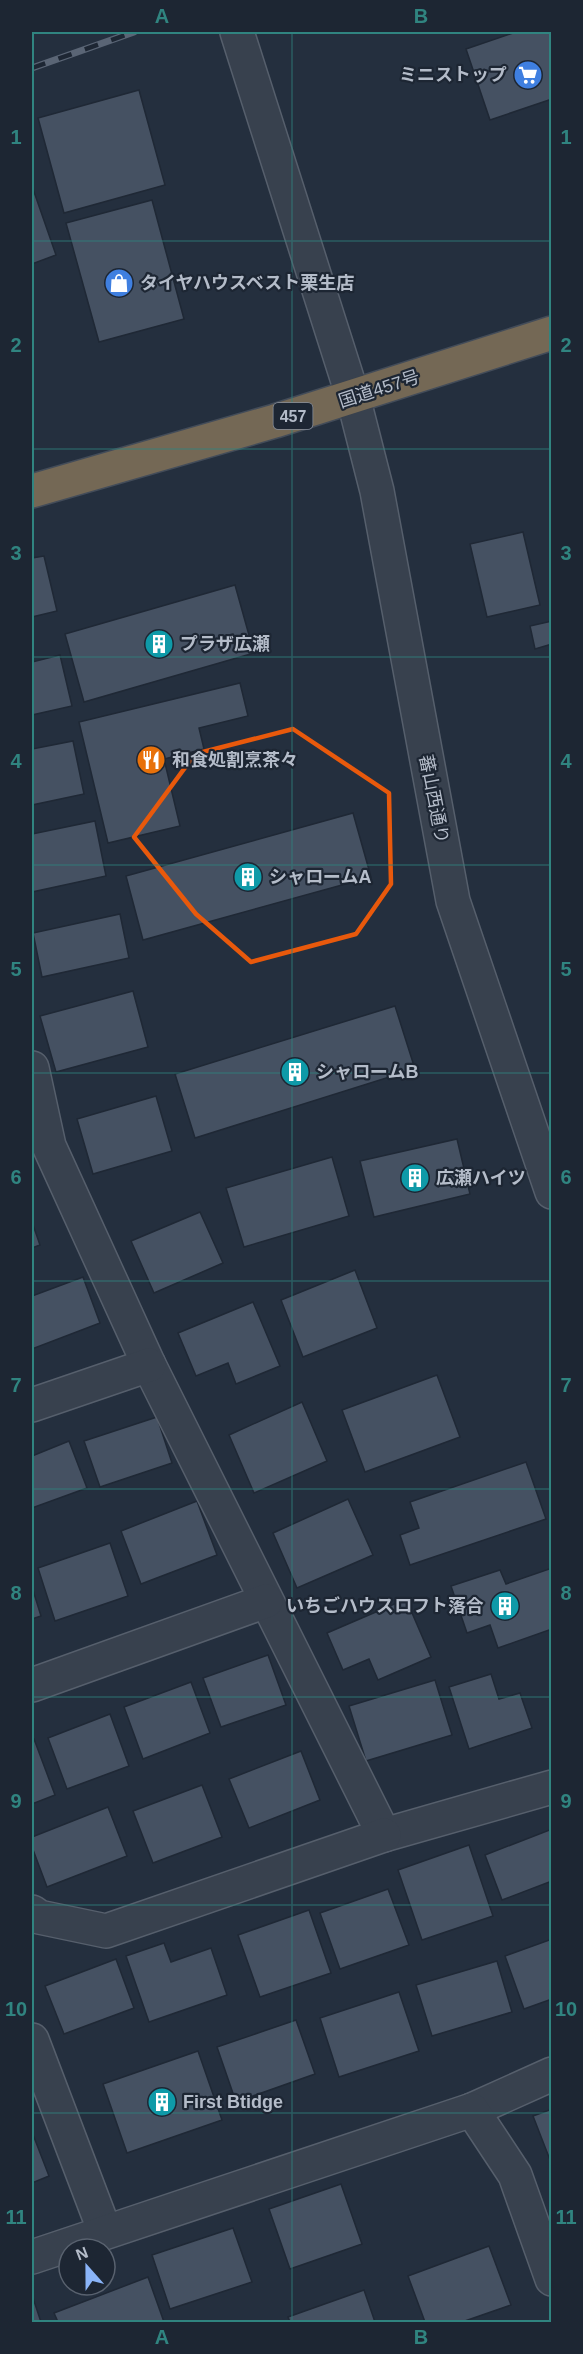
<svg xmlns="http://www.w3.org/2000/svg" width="583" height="2354" viewBox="0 0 583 2354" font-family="Arial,'Noto Sans JP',sans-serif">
  <rect width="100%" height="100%" fill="#242f3e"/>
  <g fill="#455162" stroke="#1f2835" stroke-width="1.5">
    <path d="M516,32H552V99L490,120L466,49Z"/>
    <path d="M139,90L165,185L64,213L38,118Z"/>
    <path d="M32,186L56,255L32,264Z"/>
    <path d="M152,200L184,319L99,342L66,223Z"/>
    <path d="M523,532L540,605L487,617L470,544Z"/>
    <path d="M44,556L57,611L32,617V558Z"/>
    <path d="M235,585L254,653L84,702L65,634Z"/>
    <path d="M552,621V644L535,649L530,626Z"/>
    <path d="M60,655L72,706L32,715V662Z"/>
    <path d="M240,683L248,716L199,728L204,749L164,759L180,826L108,843L79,722Z"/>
    <path d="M73,741L84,794L32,805V749Z"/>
    <path d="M353,813L371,877L143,940L126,876Z"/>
    <path d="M95,821L106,876L32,892V834Z"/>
    <path d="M120,914L129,958L42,977L33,933Z"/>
    <path d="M133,991L148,1047L56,1072L40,1016Z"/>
    <path d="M395,1006L415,1069L195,1138L175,1074Z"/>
    <path d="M156,1096L172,1151L93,1174L77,1119Z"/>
    <path d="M457,1139L470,1194L374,1217L360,1161Z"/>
    <path d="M332,1157L349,1216L244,1247L226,1188Z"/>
    <path d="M200,1212L223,1263L154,1293L131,1241Z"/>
    <path d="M32,1222L40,1245L32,1248Z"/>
    <path d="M355,1270L377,1328L303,1357L281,1300Z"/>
    <path d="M83,1277L100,1323L32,1349V1296Z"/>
    <path d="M253,1302L280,1366L236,1384L228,1363L196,1376L178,1333Z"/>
    <path d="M437,1375L460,1437L365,1472L342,1410Z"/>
    <path d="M302,1402L327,1461L254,1493L229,1435Z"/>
    <path d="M157,1417L172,1463L100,1487L84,1441Z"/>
    <path d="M69,1441L87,1488L32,1508V1456Z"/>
    <path d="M526,1462L546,1519L410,1565L400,1535L419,1528L410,1502Z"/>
    <path d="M348,1499L373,1555L297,1588L273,1533Z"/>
    <path d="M197,1501L217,1555L141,1584L121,1531Z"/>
    <path d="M110,1543L128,1596L55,1621L38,1568Z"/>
    <path d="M552,1568V1629L498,1648L490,1625L467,1633L451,1586L500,1570L506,1584Z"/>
    <path d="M32,1587L41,1616L32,1619Z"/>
    <path d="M406,1599L431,1657L378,1680L369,1659L343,1670L327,1633Z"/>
    <path d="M268,1655L286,1705L221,1727L203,1678Z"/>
    <path d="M491,1674L499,1699L520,1693L532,1728L469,1749L449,1687Z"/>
    <path d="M435,1680L452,1735L366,1761L349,1706Z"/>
    <path d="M191,1682L210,1733L143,1759L124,1707Z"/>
    <path d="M110,1714L129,1766L67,1789L48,1738Z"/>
    <path d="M34,1739L55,1795L32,1804V1740Z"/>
    <path d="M301,1751L320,1800L249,1828L229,1779Z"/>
    <path d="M202,1785L222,1837L153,1863L133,1811Z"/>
    <path d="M108,1807L127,1856L47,1887L32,1847V1837Z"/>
    <path d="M552,1829V1881L502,1900L485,1855Z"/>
    <path d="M469,1845L493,1916L422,1940L398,1870Z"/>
    <path d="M388,1889L409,1945L340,1969L320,1913Z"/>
    <path d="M309,1910L331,1973L260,1997L238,1935Z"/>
    <path d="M552,1939V1999L524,2009L505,1956Z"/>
    <path d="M164,1943L171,1962L211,1948L227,1995L149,2022L126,1956Z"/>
    <path d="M116,1959L134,2008L64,2034L45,1986Z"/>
    <path d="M497,1961L512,2012L432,2036L416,1985Z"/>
    <path d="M399,1992L419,2051L339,2077L320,2018Z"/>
    <path d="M296,2020L315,2074L236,2102L217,2047Z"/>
    <path d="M198,2051L222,2120L127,2153L103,2084Z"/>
    <path d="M552,2109V2165L533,2116Z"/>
    <path d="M32,2132L49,2176L32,2183Z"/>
    <path d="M341,2184L362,2244L290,2269L269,2209Z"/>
    <path d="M233,2228L252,2282L170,2309L152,2255Z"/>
    <path d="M489,2246L511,2305L462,2322H425L408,2276Z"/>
    <path d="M148,2277L164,2322H58L54,2313Z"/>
    <path d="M364,2290L375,2322H290L288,2317Z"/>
    <path d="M32,2295L41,2322H32Z"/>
  </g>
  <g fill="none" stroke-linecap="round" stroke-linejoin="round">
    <g stroke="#565f6c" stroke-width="36">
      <g id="minor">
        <path d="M237,32L353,397L377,491L453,901L552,1192"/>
        <path d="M32,1068L49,1146L149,1365L384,1835L552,1787"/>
        <path d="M32,1405L149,1365"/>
        <path d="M32,1685L266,1601"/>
        <path d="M32,1912L39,1917L106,1931L384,1835"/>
        <path d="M32,2040L105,2232"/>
        <path d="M472,2110L552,2074"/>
        <path d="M32,2257L472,2110L515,2175L552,2279"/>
      </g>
    </g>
    <g stroke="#434c59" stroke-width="36">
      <path id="highway" d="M32,491L275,421L552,333"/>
    </g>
    <use href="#minor" stroke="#38414e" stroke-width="33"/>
    <use href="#highway" stroke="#746855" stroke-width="33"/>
    <g stroke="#5a6575" stroke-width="7">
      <path id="rail" d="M32,68L134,32"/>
    </g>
    <use href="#rail" stroke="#1d2633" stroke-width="4.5" stroke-dasharray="14" stroke-linecap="butt"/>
  </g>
  <path fill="none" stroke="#e8590c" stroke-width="4.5" stroke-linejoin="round" d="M293,729L389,793L391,884L356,934L251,962L196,914L134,837L195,754Z"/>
  <path fill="none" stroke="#308480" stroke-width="1.5" stroke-opacity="0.55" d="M292,32V2322M32,241H552M32,449H552M32,657H552M32,865H552M32,1073H552M32,1281H552M32,1489H552M32,1697H552M32,1905H552M32,2113H552"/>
  <defs>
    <g id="supermarket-disc" transform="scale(1.5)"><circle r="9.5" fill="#3f7fe0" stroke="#1d2633"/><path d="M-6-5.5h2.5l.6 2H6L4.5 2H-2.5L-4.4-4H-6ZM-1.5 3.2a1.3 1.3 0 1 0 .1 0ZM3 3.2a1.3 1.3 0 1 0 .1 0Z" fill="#fff"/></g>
    <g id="shop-disc" transform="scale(1.5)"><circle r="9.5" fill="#3f7fe0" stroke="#1d2633"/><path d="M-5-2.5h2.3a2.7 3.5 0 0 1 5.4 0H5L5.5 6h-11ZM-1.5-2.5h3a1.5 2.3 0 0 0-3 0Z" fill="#fff"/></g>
    <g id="building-disc" transform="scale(1.5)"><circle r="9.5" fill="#0f9aa8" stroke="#1d2633"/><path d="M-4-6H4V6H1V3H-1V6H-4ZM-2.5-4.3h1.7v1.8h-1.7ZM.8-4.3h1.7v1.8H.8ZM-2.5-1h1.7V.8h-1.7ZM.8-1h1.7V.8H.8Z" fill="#fff"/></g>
    <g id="restaurant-disc" transform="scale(1.5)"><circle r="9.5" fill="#e8710a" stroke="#1d2633"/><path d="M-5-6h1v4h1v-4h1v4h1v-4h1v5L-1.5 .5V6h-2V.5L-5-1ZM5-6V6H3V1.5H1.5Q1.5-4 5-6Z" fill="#fff"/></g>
  </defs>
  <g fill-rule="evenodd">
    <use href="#supermarket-disc" x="528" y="75"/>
    <use href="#shop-disc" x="119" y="283"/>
    <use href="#building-disc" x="159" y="644"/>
    <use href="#restaurant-disc" x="151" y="760"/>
    <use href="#building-disc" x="248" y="877"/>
    <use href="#building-disc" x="295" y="1072"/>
    <use href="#building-disc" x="415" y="1178"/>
    <use href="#building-disc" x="505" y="1606"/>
    <use href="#building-disc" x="162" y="2102"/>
  </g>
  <g text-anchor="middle" stroke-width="4.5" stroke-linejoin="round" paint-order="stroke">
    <rect fill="#1d2633" stroke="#878f9c" stroke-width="1.5" x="273.5" y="403" width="39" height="26" rx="4.5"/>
    <g font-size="16" font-weight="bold" fill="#b4bcc9">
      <text x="293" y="422">457</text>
    </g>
    <g font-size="18" font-weight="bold" fill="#b4bcc9" stroke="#1d2633" text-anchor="start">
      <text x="507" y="81" text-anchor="end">ミニストップ</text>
      <text x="140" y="289">タイヤハウスベスト栗生店</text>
      <text x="180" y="650">プラザ広瀬</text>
      <text x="172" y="766">和食処割烹茶々</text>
      <text x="269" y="883">シャロームA</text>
      <text x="316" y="1078">シャロームB</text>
      <text x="436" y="1184">広瀬ハイツ</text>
      <text x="484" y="1612" text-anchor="end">いちごハウスロフト落合</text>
      <text x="183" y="2108">First Btidge</text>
    </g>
    <g font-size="18" fill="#b4bcc9" stroke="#1d2633">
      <text transform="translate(379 389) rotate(-18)" y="6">国道457号</text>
      <text transform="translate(434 799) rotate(79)" y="6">蕃山西通り</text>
    </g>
  </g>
  <rect width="583" height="2354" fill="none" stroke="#1d2633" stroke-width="66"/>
  <g transform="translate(87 2267) rotate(339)"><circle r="28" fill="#1d2633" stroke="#59626f" stroke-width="1.5"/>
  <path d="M0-4.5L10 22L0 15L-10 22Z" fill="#8ab4f8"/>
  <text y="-9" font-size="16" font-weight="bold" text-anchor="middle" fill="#b4bcc9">N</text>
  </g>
  <rect x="33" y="33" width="517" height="2288" fill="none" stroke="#308480" stroke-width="2"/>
  <g font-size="20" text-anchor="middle" font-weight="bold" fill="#308480">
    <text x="162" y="23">A</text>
    <text x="421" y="23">B</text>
    <text x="16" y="144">1</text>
    <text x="566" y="144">1</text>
    <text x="16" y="352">2</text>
    <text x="566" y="352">2</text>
    <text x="16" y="560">3</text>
    <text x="566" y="560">3</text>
    <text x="16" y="768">4</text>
    <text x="566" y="768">4</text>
    <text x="16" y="976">5</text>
    <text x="566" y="976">5</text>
    <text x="16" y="1184">6</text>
    <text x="566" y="1184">6</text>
    <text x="16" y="1392">7</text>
    <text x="566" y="1392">7</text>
    <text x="16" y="1600">8</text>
    <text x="566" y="1600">8</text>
    <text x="16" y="1808">9</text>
    <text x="566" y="1808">9</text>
    <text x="16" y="2016">10</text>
    <text x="566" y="2016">10</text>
    <text x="16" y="2224">11</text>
    <text x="566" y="2224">11</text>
    <text x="162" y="2344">A</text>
    <text x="421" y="2344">B</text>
  </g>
</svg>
